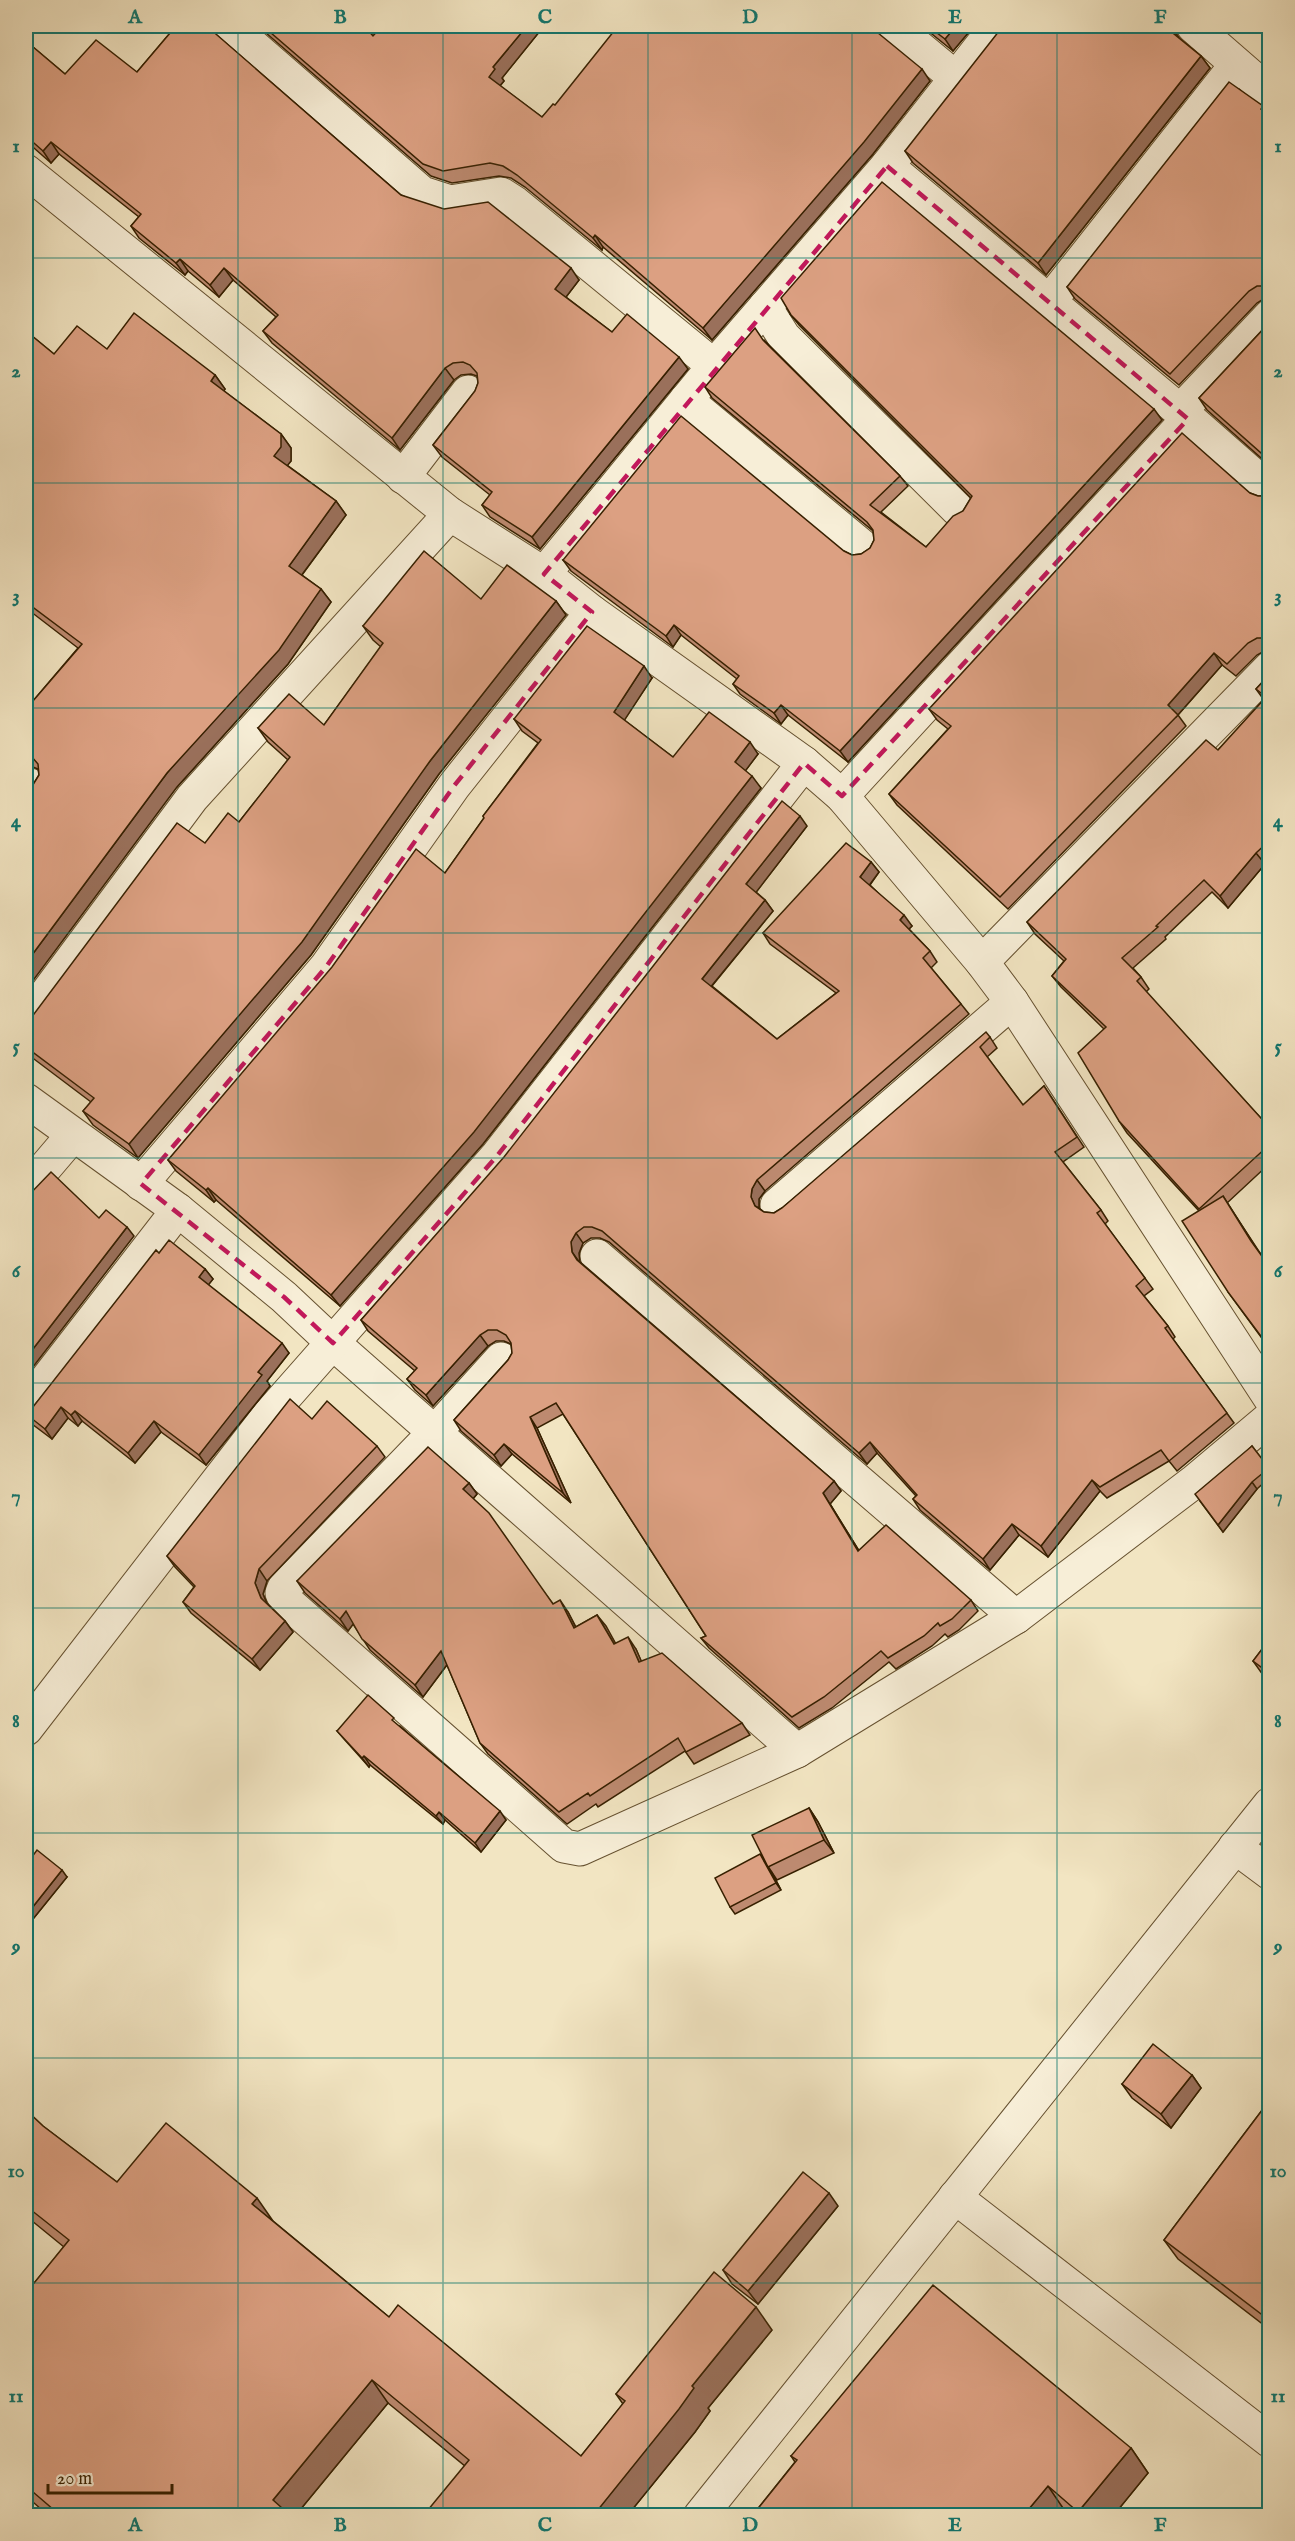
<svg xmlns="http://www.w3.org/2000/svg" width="1295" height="2541" viewBox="0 0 1295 2541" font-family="'IM FELL English',serif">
  <rect width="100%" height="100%" fill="#f2e5c2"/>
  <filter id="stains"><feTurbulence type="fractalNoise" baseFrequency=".00333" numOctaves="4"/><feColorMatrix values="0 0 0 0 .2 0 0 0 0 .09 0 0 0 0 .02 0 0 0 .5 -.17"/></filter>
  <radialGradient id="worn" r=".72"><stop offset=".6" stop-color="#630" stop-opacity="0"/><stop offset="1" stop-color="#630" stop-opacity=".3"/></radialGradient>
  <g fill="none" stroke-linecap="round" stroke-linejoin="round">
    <g stroke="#665130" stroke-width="35">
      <g id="minor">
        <path d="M230,26L422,193L450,202L501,194L515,203L714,366"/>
        <path d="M893,26L957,79"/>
        <path d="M1193,26L1270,93"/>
        <path d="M887,166L1180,411L1270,490"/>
        <path d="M26,171L450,514L544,574L592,612L804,763L842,796L982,962L1012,1002L1270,1398"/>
        <path d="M1049,302L1236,65"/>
        <path d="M765,307L784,337L957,509"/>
        <path d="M686,400L863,547"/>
        <path d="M1180,411L1270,316"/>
        <path d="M403,477L468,392"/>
        <path d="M544,574L714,366L887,166L997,26"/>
        <path d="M26,790L30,785"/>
        <path d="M842,796L1188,419"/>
        <path d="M982,962L1270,668"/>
        <path d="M26,1021L192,798L450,514"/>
        <path d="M26,1100L178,1210L284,1297L333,1343L797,1751"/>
        <path d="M141,1184L326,967L454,786L592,612"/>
        <path d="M26,1190L72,1136"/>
        <path d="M777,1205L1012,1002"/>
        <path d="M597,1256L1016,1617"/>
        <path d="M501,1359L434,1433L284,1588L282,1593L286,1601L564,1846L580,1849L797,1751L1016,1617L1195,1481L1270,1418"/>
        <path d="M26,1406L178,1210"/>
        <path d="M26,1729L268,1416L497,1156L804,763"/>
        <path d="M1235,1847L1270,1873"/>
        <path d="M955,2197L1270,2441"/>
        <path d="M700,2516L1270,1804"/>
      </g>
    </g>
    <use href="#minor" stroke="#f7eed7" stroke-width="33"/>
  </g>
  <g fill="#bd8a70" stroke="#372000" stroke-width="1.5">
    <path d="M176,26H212V31L401,195L579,280L566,297L612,332L688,369L540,549L490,517L482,505L490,495L442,457L433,445L475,391L478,383L477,376L471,374L461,375L454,380L400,450L272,343L263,331L276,317L233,280L219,297L188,271L185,275L139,238L131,226L139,217L59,154L51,163L26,141V41L65,74L137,72Z"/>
    <path d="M258,26H364L373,36L382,26H544L502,78L504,81L500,86L542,117L555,105L875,26V31L930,81L873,154L712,340L603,247L602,250L525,187L511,178L499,176L452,183L431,176Z"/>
    <path d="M922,26H974L953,51Z"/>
    <path d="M1175,32L1179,38L1201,56L1210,68L1046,275L913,163L905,151Z"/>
    <path d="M1269,115V298H1265L1257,303L1179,385L1075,299L1067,287Z"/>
    <path d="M791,315L1162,420L848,762L788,715L781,724L740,694L733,684L737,679L681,635L673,647L571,571L563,560L844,551L852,555L861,554L870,548L874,540L873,531L712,398L705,387L764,340L900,476L908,486L881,512L926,547L963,511L971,498L799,325Z"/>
    <path d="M1269,323V465L1207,410L1199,398Z"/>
    <path d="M26,331L54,354L107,349L215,375L225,389L224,391L281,434L291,448V461L287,465L336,501L346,515L302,575L321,589L331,602L288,664L177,787L31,788L39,775L38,769L33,767H26V707L27,708L78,648L26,608Z"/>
    <path d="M1250,493L1258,496H1267L1269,495V650H1266L1257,655L1236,676L1222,665L1178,715L1186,726L1008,909L897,805L889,794L948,729L937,720L929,709Z"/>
    <path d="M481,599L556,601L566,615L439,774L311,955L138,1158L93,1125L83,1111L91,1102L26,1053V1023L31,1018L205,843L239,822L288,760L268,742L258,728L324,725L381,647L373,640L363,626Z"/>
    <path d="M1269,675V860L1265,864L1228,908L1212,892L1165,937L1166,939L1133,968L1141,977L1149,989L1146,992L1269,1127V1164L1227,1203L1258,1250L1269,1266V1348L1228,1292L1199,1211L1127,1133L1119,1121L1104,1029L1061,987L1052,976L1064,961L1035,934L1027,922L1218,750L1264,700L1256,689Z"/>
    <path d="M652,678L624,720L673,757L758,754L745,771L761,788L483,1144L340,1306L216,1200L214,1202L176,1171L168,1160L445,873L484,818L483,816L538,743L522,731L514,719Z"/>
    <path d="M807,826L756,892L765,900L773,911L712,986L777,1039L836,993L770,944L763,933L871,862L879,872L870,885L912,926L909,929L930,951L937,962L931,968L961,1004L969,1014L765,1191L759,1199V1208L764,1212L774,1213L782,1208L990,1037L997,1048L987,1057L1023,1105L1044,1086L1084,1147L1063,1162L1101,1210L1108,1221L1105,1224L1153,1289L1144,1296L1168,1326L1175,1337L1173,1339L1234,1423L1177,1471L1169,1461L1107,1498L1100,1491L1048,1557L1019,1535L990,1570L920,1510L913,1499L916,1496L877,1453L867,1464L609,1242L600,1238H591L583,1243L579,1253V1261L834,1481L841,1491L830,1504L859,1551L971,1600L978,1611L959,1630L948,1637L945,1634L932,1646L896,1669L889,1662L832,1708L799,1728L709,1648L701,1638L706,1636L563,1414L537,1428L571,1503L512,1454L501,1466L461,1431L454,1420L508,1360L512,1353L511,1344L504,1341H496L488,1346L433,1406L415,1390L407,1379L415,1371L368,1331L361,1320Z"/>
    <path d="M159,1253L205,1269L213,1279L208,1285L289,1353L267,1381L270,1386L206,1465L161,1432L135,1463L82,1421L78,1426L68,1418L52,1439L32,1424L26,1415V1412L33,1407Z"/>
    <path d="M312,1419L377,1446L385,1457L267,1581L263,1594L267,1603L285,1621L293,1632L260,1670L191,1613L183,1602L194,1587L175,1567L167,1556Z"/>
    <path d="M1252,1446L1269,1469V1478L1257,1489L1223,1532L1200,1501Z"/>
    <path d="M469,1483L477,1494L473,1499L553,1604L568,1612L576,1627L597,1615L615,1643L636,1649L641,1661L742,1723L750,1735L694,1764L685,1751L598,1807L596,1804L567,1824L488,1754L480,1743L447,1665L423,1697L370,1650L353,1624L348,1631L305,1593L297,1581Z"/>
    <path d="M1269,1640V1680L1263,1675L1253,1661Z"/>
    <path d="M400,1726L506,1820L481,1852L445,1820L443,1824L370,1765L369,1767L344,1739L337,1731Z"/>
    <path d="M809,1808L818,1822L834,1853L777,1880L771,1871L781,1890L735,1914L730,1907L764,1859Z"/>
    <path d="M26,1865L67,1877L33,1919L26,1913Z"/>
    <path d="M1192,2075L1201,2088L1171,2128L1132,2098L1122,2084Z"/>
    <path d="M1269,2101V2329L1178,2259L1164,2240Z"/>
    <path d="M26,2110L43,2126L117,2182L273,2221L389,2317L581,2456L623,2404L616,2394L772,2330L708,2408L710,2411L695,2432L627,2516L465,2466L388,2403L295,2516H49L26,2496V2293L64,2247L26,2216Z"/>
    <path d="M838,2206L758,2304L732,2284L723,2270Z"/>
    <path d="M1131,2448L1148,2473L1113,2516H1070L1065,2511L1061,2516H752L795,2462L791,2456Z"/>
  </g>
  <g fill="#9a705b" stroke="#372000" stroke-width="1.5">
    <path d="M26,26H31L26,33Z"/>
    <path d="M527,26H544L502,78L504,81L497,89L489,77L493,67Z"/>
    <path d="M956,26H974L953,51L945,39Z"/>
    <path d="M1170,26H1175V32L1179,38L1168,29Z"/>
    <path d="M1201,56L1210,68L1046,275L1038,263Z"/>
    <path d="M922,69L930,81L873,154L712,340L703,328Z"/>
    <path d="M1263,106L1269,115V121L1261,109Z"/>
    <path d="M51,142L59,154L51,163L43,151Z"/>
    <path d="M595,235L603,247L602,250L593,238Z"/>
    <path d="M180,259L188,271L185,275L176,263Z"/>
    <path d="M224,268L233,280L219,297L210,285Z"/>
    <path d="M571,268L579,280L563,301L555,289Z"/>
    <path d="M679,357L688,369L540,549L532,537Z"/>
    <path d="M445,368L454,380L400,450L392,438Z"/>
    <path d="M215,375L225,389L221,395L211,381Z"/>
    <path d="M1154,409L1162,420L848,762L840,751Z"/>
    <path d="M281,434L291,448V461L284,470L274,456Z"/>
    <path d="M336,501L346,515L298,580L289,566Z"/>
    <path d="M321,589L331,602L288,664L177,787L26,990V963L167,773Z"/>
    <path d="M556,601L566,615L439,774L311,955L138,1158L129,1144L430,761Z"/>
    <path d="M674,625L681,635L673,647L666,636Z"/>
    <path d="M1214,653L1222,665L1176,717L1168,705Z"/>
    <path d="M644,666L652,678L622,724L614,712Z"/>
    <path d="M781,705L788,715L781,724L774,713Z"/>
    <path d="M750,742L758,754L743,774L735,762Z"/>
    <path d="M752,776L761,788L483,1144L340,1306L331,1295Z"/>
    <path d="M800,816L807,826L754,895L746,884Z"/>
    <path d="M1256,853L1265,864L1228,908L1220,896Z"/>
    <path d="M871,862L879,872L868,887L860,877Z"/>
    <path d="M765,900L773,911L709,989L702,979Z"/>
    <path d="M904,915L912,926L908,930L900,920Z"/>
    <path d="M26,1143L33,1153L26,1162Z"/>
    <path d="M757,1180L765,1191L759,1199V1208L755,1206L751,1197L752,1189Z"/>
    <path d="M208,1188L216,1200L214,1202L206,1190Z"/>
    <path d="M1223,1196L1232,1210L1260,1254L1251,1241Z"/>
    <path d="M127,1227L134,1236L26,1376V1358Z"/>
    <path d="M576,1233L583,1243L579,1253L580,1263L572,1252L571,1242Z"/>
    <path d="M205,1269L213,1279L206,1288L199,1277Z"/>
    <path d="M480,1335L488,1346L433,1406L426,1395Z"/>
    <path d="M282,1343L289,1353L267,1381L270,1386L206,1465L199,1455L258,1372Z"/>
    <path d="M61,1407L68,1418L52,1439L45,1429Z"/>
    <path d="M75,1411L82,1421L78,1426L71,1415Z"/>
    <path d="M530,1417L537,1428L571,1503L563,1493Z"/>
    <path d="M154,1421L161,1432L135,1463L128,1453Z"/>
    <path d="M870,1442L877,1453L867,1464L859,1453Z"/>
    <path d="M504,1444L512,1454L501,1466L494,1455Z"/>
    <path d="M1092,1480L1100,1491L1048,1557L1041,1546Z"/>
    <path d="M834,1481L841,1491L830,1504L866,1562L823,1493Z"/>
    <path d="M1252,1482L1257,1489L1223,1532L1218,1525Z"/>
    <path d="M469,1483L477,1494L471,1501L463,1489Z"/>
    <path d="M1012,1524L1019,1535L990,1570L983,1559Z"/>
    <path d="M259,1569L267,1581L263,1594L269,1609L261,1598L255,1583Z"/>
    <path d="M560,1600L568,1612L582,1640L574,1628Z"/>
    <path d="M346,1611L354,1623L348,1631L340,1619Z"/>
    <path d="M597,1615L606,1626L622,1655L614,1644Z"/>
    <path d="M285,1621L293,1632L260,1670L252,1659Z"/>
    <path d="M628,1637L636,1649L647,1674L639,1662Z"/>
    <path d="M441,1651L449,1662L423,1697L415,1685Z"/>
    <path d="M364,1756L370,1765L369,1767L362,1758Z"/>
    <path d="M809,1808L818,1822L834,1853L824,1840Z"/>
    <path d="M500,1811L506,1820L481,1852L475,1843Z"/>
    <path d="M439,1812L445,1820L443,1824L436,1816Z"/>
    <path d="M760,1854L771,1871L781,1890L776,1883Z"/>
    <path d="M62,1870L67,1877L33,1919L28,1913Z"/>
    <path d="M1192,2075L1201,2088L1171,2128L1161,2114Z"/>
    <path d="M829,2193L838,2206L758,2304L748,2291Z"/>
    <path d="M257,2198L273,2221L252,2204Z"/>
    <path d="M756,2307L772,2330L708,2408L710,2411L695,2432L627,2516H593L692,2386Z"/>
    <path d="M372,2380L388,2403L295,2516H284L273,2500Z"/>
    <path d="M1131,2448L1148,2473L1113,2516H1081L1078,2512Z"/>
    <path d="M1048,2486L1065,2511L1061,2516H1023Z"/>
  </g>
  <g fill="#dca082" stroke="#372000" stroke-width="1.5">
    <path d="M176,26H207L209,28L401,195L444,209L488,202L571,268L555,289L612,332L627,314L679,357L532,537L482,505L492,492L433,445L475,391L478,383L477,373L470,365L463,362L453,363L445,368L392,438L263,331L278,315L224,268L210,285L180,259L176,263L131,226L141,214L51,142L43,151L26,136V41L65,74L96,40L137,72Z"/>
    <path d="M263,26H364L373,36L382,26H527L493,67L495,69L489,77L542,117L553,104L555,105L618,26H870L872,28L922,69L864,142L703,328L595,235L593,238L517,175L503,166L490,163L443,171L423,164Z"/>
    <path d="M928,26H956L945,39Z"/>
    <path d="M1003,26H1170L1168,29L1201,56L1038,263L905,151Z"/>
    <path d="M1229,82L1263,106L1261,109L1269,116V288L1266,286H1257L1249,291L1170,374L1067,287Z"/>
    <path d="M882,182L1154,409L840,751L781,705L774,713L733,684L739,676L674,625L666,636L563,560L681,416L844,551L852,555L861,554L870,548L874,540L873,530L867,522L705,387L755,328L763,340L900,476L870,505L926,547L953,516L963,511L972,496L791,315L781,298Z"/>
    <path d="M134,313L215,375L211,381L281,434V447L274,456L336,501L289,566L321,589L279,650L167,773L26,963V792L31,788L39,775L38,764L32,757L26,754V707L27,708L82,644L26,602V331L54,354L77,326L107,349Z"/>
    <path d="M1269,323V460L1199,398Z"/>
    <path d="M1182,433L1250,493L1258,496H1267L1269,495V640L1267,638H1257L1248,643L1227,664L1214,653L1168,705L1178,715L1000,897L889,794L951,726L929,709Z"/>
    <path d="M424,551L481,599L507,565L556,601L430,761L302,942L129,1144L83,1111L94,1098L26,1047V1023L31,1018L177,823L205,843L228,813L239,822L290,757L258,728L289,694L324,725L383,643L363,626Z"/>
    <path d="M587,626L644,666L614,712L673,757L709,712L750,742L735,762L752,776L474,1132L331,1295L208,1188L206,1190L168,1160L332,967L416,849L445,873L484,818L483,816L541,740L514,719Z"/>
    <path d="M1269,675V841L1256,853L1220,896L1204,880L1156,926L1158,927L1122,958L1141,977L1137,981L1269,1127V1145L1199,1209L1119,1121L1078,1053L1106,1027L1052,976L1066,959L1027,922L1206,740L1218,750L1266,697L1256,689Z"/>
    <path d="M782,801L800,816L746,884L765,900L702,979L777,1039L839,991L763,933L846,843L871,862L860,877L904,915L900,920L930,951L923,958L961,1004L757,1180L752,1189L751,1197L755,1206L764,1212L774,1213L782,1208L986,1032L990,1037L980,1047L1023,1105L1044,1086L1077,1137L1055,1152L1101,1210L1097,1213L1145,1278L1136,1286L1168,1326L1165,1328L1227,1413L1169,1461L1161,1450L1100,1487L1092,1480L1041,1546L1012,1524L983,1559L913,1499L917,1495L870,1442L859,1453L602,1231L592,1227H584L576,1233L571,1242L572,1252L577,1260L834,1481L823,1493L858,1551L886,1525L971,1600L952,1619L940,1626L938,1623L924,1636L888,1658L881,1651L824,1697L792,1717L701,1638L706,1636L556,1403L530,1417L563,1493L504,1444L494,1455L454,1420L508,1360L512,1353L511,1343L506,1335L497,1330H488L480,1335L426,1395L407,1379L417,1368L361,1320L504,1157Z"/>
    <path d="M51,1172L99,1218L106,1210L127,1227L26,1358V1198Z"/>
    <path d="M1223,1196L1251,1241L1269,1266V1341L1266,1343L1228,1292L1182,1221Z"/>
    <path d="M169,1240L205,1269L199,1277L282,1343L258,1372L262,1375L199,1455L154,1421L128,1453L75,1411L71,1415L61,1407L45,1429L26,1414V1412L33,1407L156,1250L159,1253Z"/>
    <path d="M290,1399L312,1419L327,1401L377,1446L259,1569L255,1583L261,1598L285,1621L252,1659L183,1602L195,1586L167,1556Z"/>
    <path d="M1252,1446L1269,1468L1252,1482L1218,1525L1195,1494Z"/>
    <path d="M428,1447L469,1483L463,1489L489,1513L553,1604L560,1600L574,1628L597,1615L614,1644L628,1637L639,1662L662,1653L742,1723L686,1752L678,1738L590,1796L588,1793L559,1812L480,1743L441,1651L415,1685L362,1639L346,1611L340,1619L297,1581Z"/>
    <path d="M1269,1640V1673L1253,1661Z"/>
    <path d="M368,1695L394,1718L392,1720L500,1811L475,1843L439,1812L436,1816L364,1756L362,1758L337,1731Z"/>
    <path d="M809,1808L824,1840L768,1867L752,1835Z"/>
    <path d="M37,1850L62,1870L28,1913L26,1910V1865Z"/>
    <path d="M760,1854L776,1883L730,1907L715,1878Z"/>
    <path d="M1153,2044L1192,2075L1161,2114L1122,2084Z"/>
    <path d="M1269,2101V2320L1164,2240Z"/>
    <path d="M26,2110L43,2126L117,2182L166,2123L257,2198L252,2204L389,2317L398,2305L581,2456L625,2401L616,2394L714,2272L756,2307L692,2386L694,2388L679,2409L593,2516H423L469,2460L372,2380L273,2500L291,2516H61L26,2486V2293L69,2240L26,2206Z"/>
    <path d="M803,2172L829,2193L748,2291L723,2270Z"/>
    <path d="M933,2285L1131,2448L1078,2512L1048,2486L1023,2516H752L797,2460L791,2456Z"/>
  </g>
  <path fill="none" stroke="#c2185b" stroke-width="4.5" stroke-dasharray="12 8" stroke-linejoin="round" d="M887,166L1188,419L842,796L804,763L497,1156L333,1343L284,1297L141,1184L326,967L454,786L592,612L544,574Z"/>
  <path fill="none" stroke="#0f766e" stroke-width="1.5" stroke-opacity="0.55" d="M238,26V2516M443,26V2516M648,26V2516M852,26V2516M1057,26V2516M26,258H1270M26,483H1270M26,708H1270M26,933H1270M26,1158H1270M26,1383H1270M26,1608H1270M26,1833H1270M26,2058H1270M26,2283H1270"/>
  <rect width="1295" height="2541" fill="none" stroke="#f2e5c2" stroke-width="66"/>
  <path d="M48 2484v9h124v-9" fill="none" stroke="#372000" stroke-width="3"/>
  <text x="57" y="2484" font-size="18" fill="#372000" stroke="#f7eed7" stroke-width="4.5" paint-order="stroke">20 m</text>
  <rect x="33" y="33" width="1229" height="2475" fill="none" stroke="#0f766e" stroke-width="2"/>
  <g font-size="20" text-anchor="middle" font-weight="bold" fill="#0f766e">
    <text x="135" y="23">A</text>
    <text x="340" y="23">B</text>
    <text x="545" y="23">C</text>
    <text x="750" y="23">D</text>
    <text x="955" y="23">E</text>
    <text x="1160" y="23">F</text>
    <text x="16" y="152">1</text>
    <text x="1278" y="152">1</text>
    <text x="16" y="377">2</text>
    <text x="1278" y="377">2</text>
    <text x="16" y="602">3</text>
    <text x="1278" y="602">3</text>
    <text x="16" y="827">4</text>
    <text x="1278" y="827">4</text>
    <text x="16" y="1052">5</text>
    <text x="1278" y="1052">5</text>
    <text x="16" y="1277">6</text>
    <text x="1278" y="1277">6</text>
    <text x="16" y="1502">7</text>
    <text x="1278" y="1502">7</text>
    <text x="16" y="1727">8</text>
    <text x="1278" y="1727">8</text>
    <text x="16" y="1952">9</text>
    <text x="1278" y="1952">9</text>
    <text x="16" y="2177">10</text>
    <text x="1278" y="2177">10</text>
    <text x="16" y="2402">11</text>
    <text x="1278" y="2402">11</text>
    <text x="135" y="2531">A</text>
    <text x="340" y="2531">B</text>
    <text x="545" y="2531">C</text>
    <text x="750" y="2531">D</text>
    <text x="955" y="2531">E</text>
    <text x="1160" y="2531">F</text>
  </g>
  <rect width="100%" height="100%" filter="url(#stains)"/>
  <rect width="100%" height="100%" fill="url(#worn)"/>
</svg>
